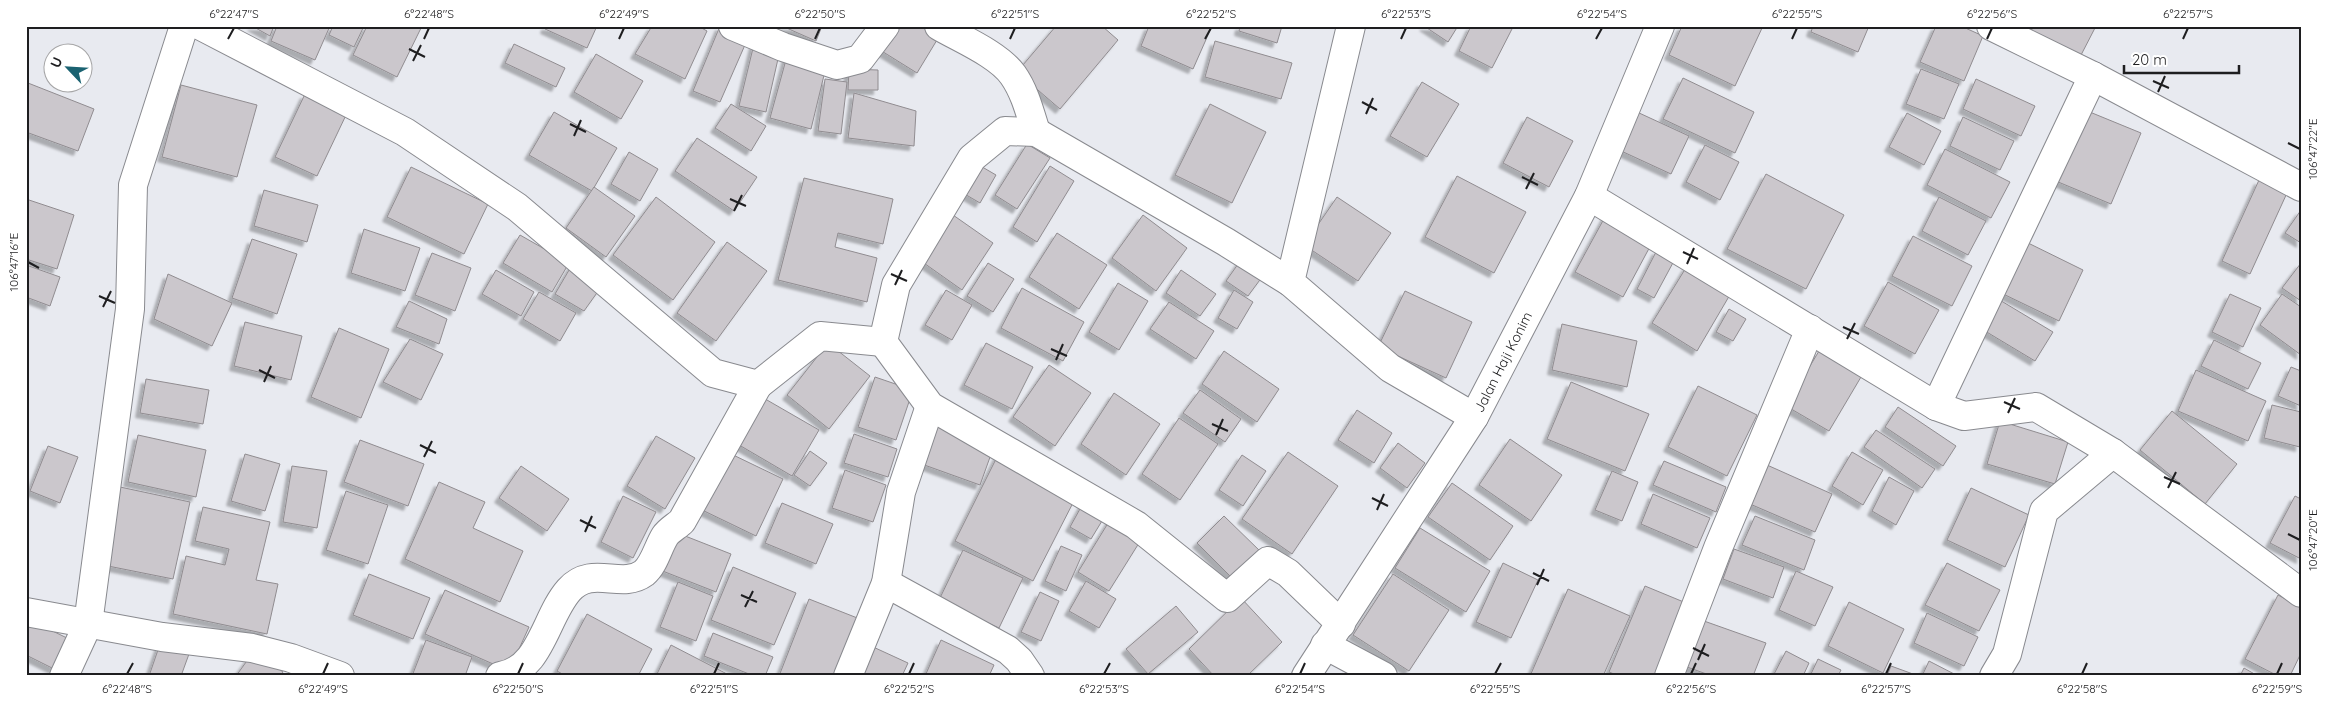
<svg xmlns="http://www.w3.org/2000/svg" width="2327" height="702" viewBox="0 0 2327 702" font-family="Quicksand,sans-serif">
  <defs>
    <filter id="shadow"><feDropShadow dx="-4.5" dy="4.5" stdDeviation="1" flood-color="#0004"/></filter>
  </defs>
  <rect width="100%" height="100%" fill="#e8eaf0"/>
  <g fill="#cbc7cc" stroke="#908c90" filter="url(#shadow)">
    <path d="M252,26H274L270,36Z"/>
    <path d="M277,26H330L315,60L271,41Z"/>
    <path d="M333,26H364L354,47L329,35Z"/>
    <path d="M367,26H422L397,77L353,55Z"/>
    <path d="M546,26H597L587,48L545,29Z"/>
    <path d="M652,26H698L707,31L685,79L635,54Z"/>
    <path d="M720,26L748,38L720,102L693,91Z"/>
    <path d="M782,26H822L816,41Z"/>
    <path d="M895,26H924L940,35L917,73L880,50Z"/>
    <path d="M1056,26H1102L1118,40L1060,109L1017,72Z"/>
    <path d="M1149,26H1212L1193,69L1141,46Z"/>
    <path d="M1240,26H1282L1277,43L1239,31Z"/>
    <path d="M1424,26H1458L1448,42Z"/>
    <path d="M1471,26L1513,27L1492,68L1459,51Z"/>
    <path d="M1682,26H1763L1735,86L1669,55Z"/>
    <path d="M1813,26H1869L1858,52L1811,32Z"/>
    <path d="M1936,26H1961L1983,36L1964,81L1920,62Z"/>
    <path d="M2021,26H2096L2080,57Z"/>
    <path d="M1215,41L1292,63L1281,99L1205,77Z"/>
    <path d="M514,44L565,68L556,87L505,63Z"/>
    <path d="M754,44L780,50L766,112L739,106Z"/>
    <path d="M596,54L643,81L621,119L574,92Z"/>
    <path d="M787,56L825,71L811,129L770,118Z"/>
    <path d="M849,69L878,70V90H848Z"/>
    <path d="M1921,69L1959,84L1944,119L1906,104Z"/>
    <path d="M1683,78L1754,112L1735,153L1663,119Z"/>
    <path d="M825,79L847,82L841,134L818,131Z"/>
    <path d="M1976,79L2035,106L2021,136L1963,109Z"/>
    <path d="M1422,82L1459,104L1427,157L1390,136Z"/>
    <path d="M28,83L94,109L78,151L26,132Z"/>
    <path d="M181,85L257,105L237,177L162,157Z"/>
    <path d="M854,93L916,111L914,146L848,138Z"/>
    <path d="M305,94L347,113L317,176L275,157Z"/>
    <path d="M731,104L766,126L751,151L715,128Z"/>
    <path d="M1210,104L1266,132L1232,203L1175,175Z"/>
    <path d="M2080,108L2141,133L2111,204L2051,179Z"/>
    <path d="M554,112L617,148L592,191L529,155Z"/>
    <path d="M1637,112L1689,136L1671,174L1619,150Z"/>
    <path d="M1907,113L1941,131L1924,165L1889,147Z"/>
    <path d="M1527,117L1573,141L1549,187L1503,163Z"/>
    <path d="M1963,117L2014,141L2000,170L1950,146Z"/>
    <path d="M697,138L757,177L734,211L675,171Z"/>
    <path d="M1027,144L1050,158L1017,209L995,195Z"/>
    <path d="M1705,145L1739,162L1720,200L1686,182Z"/>
    <path d="M1945,149L2010,182L1991,218L1927,185Z"/>
    <path d="M629,152L658,169L640,201L611,184Z"/>
    <path d="M972,161L996,175L980,203L956,189Z"/>
    <path d="M1050,166L1074,181L1037,242L1013,227Z"/>
    <path d="M411,167L488,204L464,254L387,217Z"/>
    <path d="M1766,174L1844,215L1806,289L1727,249Z"/>
    <path d="M1457,176L1526,212L1494,273L1425,237Z"/>
    <path d="M804,178L893,199L883,244L838,233L835,247L877,258L867,302L778,280Z"/>
    <path d="M2259,180L2287,193L2250,274L2222,261Z"/>
    <path d="M594,187L635,216L606,257L566,228Z"/>
    <path d="M264,190L318,205L307,242L254,226Z"/>
    <path d="M656,197L715,242L673,300L613,255Z"/>
    <path d="M1337,197L1391,233L1358,281L1304,245Z"/>
    <path d="M1939,197L1986,221L1968,255L1922,231Z"/>
    <path d="M26,199L74,215L57,269L26,259Z"/>
    <path d="M2301,210V243L2285,233Z"/>
    <path d="M953,215L993,243L962,290L921,261Z"/>
    <path d="M1143,215L1187,248L1156,291L1112,258Z"/>
    <path d="M1606,215L1653,241L1623,297L1575,272Z"/>
    <path d="M364,229L420,248L405,291L351,273Z"/>
    <path d="M1057,233L1107,265L1079,309L1029,277Z"/>
    <path d="M520,235L569,263L552,292L503,263Z"/>
    <path d="M1913,236L1972,266L1952,306L1892,276Z"/>
    <path d="M252,239L297,254L277,314L232,298Z"/>
    <path d="M2022,240L2083,270L2059,321L1997,291Z"/>
    <path d="M727,242L767,271L716,341L677,313Z"/>
    <path d="M1657,250L1675,259L1654,298L1637,289Z"/>
    <path d="M432,253L471,268L455,311L415,295Z"/>
    <path d="M1243,257L1265,273L1248,296L1226,281Z"/>
    <path d="M988,263L1014,279L993,312L967,296Z"/>
    <path d="M2301,263V301L2282,288Z"/>
    <path d="M26,265L60,277L50,306L26,297Z"/>
    <path d="M572,265L604,283L584,311L555,294Z"/>
    <path d="M1687,266L1731,293L1697,351L1652,323Z"/>
    <path d="M496,270L534,292L521,316L482,294Z"/>
    <path d="M1181,270L1216,294L1200,316L1166,293Z"/>
    <path d="M168,274L232,303L212,346L154,319Z"/>
    <path d="M1888,282L1939,310L1915,354L1864,326Z"/>
    <path d="M1118,283L1148,301L1119,350L1089,332Z"/>
    <path d="M1022,288L1084,322L1063,361L1001,328Z"/>
    <path d="M946,290L972,305L952,340L925,325Z"/>
    <path d="M1234,290L1253,302L1237,329L1218,318Z"/>
    <path d="M1405,291L1472,322L1446,378L1378,347Z"/>
    <path d="M539,292L576,313L560,341L523,319Z"/>
    <path d="M2230,294L2261,308L2243,347L2212,332Z"/>
    <path d="M2282,294L2301,307V355L2260,325Z"/>
    <path d="M1998,299L2053,332L2035,361L1980,328Z"/>
    <path d="M409,301L447,319L439,344L396,327Z"/>
    <path d="M1169,302L1214,331L1196,359L1150,329Z"/>
    <path d="M1729,309L1746,319L1733,341L1716,332Z"/>
    <path d="M245,322L302,336L291,380L234,366Z"/>
    <path d="M1562,324L1637,341L1627,387L1552,370Z"/>
    <path d="M339,328L389,349L361,418L311,397Z"/>
    <path d="M410,339L443,354L421,400L383,382Z"/>
    <path d="M2214,340L2261,363L2248,389L2201,366Z"/>
    <path d="M828,343L870,376L829,429L787,395Z"/>
    <path d="M986,343L1033,367L1012,409L964,385Z"/>
    <path d="M1224,351L1279,389L1257,422L1202,384Z"/>
    <path d="M1819,351L1861,377L1829,431L1786,406Z"/>
    <path d="M1049,365L1091,393L1055,446L1013,417Z"/>
    <path d="M2291,367L2301,371V406L2278,396Z"/>
    <path d="M2196,370L2266,401L2248,441L2178,411Z"/>
    <path d="M875,377L913,390L896,440L858,427Z"/>
    <path d="M146,379L209,390L203,424L140,413Z"/>
    <path d="M1571,382L1649,414L1625,471L1547,439Z"/>
    <path d="M1698,386L1757,415L1727,476L1668,447Z"/>
    <path d="M1200,390L1241,419L1225,442L1183,413Z"/>
    <path d="M1114,393L1160,424L1126,475L1081,444Z"/>
    <path d="M760,396L819,430L792,476L734,442Z"/>
    <path d="M2272,405L2301,412L2300,447L2264,438Z"/>
    <path d="M1898,407L1956,446L1943,466L1885,427Z"/>
    <path d="M1357,410L1392,433L1374,463L1338,440Z"/>
    <path d="M2172,411L2237,464L2205,504L2140,450Z"/>
    <path d="M1179,418L1218,444L1180,500L1142,474Z"/>
    <path d="M2000,421L2068,442L2055,484L1987,464Z"/>
    <path d="M929,424L994,446L980,485L916,462Z"/>
    <path d="M1876,430L1935,469L1922,488L1864,447Z"/>
    <path d="M854,434L897,449L888,477L844,463Z"/>
    <path d="M138,435L206,450L196,497L128,482Z"/>
    <path d="M656,436L695,458L665,509L627,486Z"/>
    <path d="M1510,439L1562,475L1531,521L1479,485Z"/>
    <path d="M360,440L424,464L408,506L344,482Z"/>
    <path d="M1398,443L1425,463L1407,488L1380,468Z"/>
    <path d="M48,446L78,457L60,503L30,491Z"/>
    <path d="M810,451L827,463L810,486L794,475Z"/>
    <path d="M727,452L783,479L756,536L700,509Z"/>
    <path d="M1288,452L1338,486L1292,554L1242,519Z"/>
    <path d="M1852,452L1883,470L1863,505L1832,486Z"/>
    <path d="M245,454L280,464L265,511L231,501Z"/>
    <path d="M998,455L1077,495L1033,581L955,541Z"/>
    <path d="M1242,455L1266,471L1243,506L1219,490Z"/>
    <path d="M1664,461L1726,487L1716,512L1653,485Z"/>
    <path d="M1767,465L1832,494L1815,532L1750,504Z"/>
    <path d="M292,466L327,471L317,528L283,522Z"/>
    <path d="M521,466L569,499L547,531L499,498Z"/>
    <path d="M845,470L886,485L873,522L832,508Z"/>
    <path d="M1612,471L1638,482L1622,521L1595,510Z"/>
    <path d="M1889,477L1914,491L1896,525L1872,511Z"/>
    <path d="M439,482L485,502L473,528L523,551L500,602L405,559Z"/>
    <path d="M1452,483L1513,526L1490,560L1428,517Z"/>
    <path d="M120,487L190,502L173,579L103,565Z"/>
    <path d="M1971,488L2029,515L2005,567L1947,540Z"/>
    <path d="M346,491L388,505L368,564L326,550Z"/>
    <path d="M1653,494L1710,518L1697,548L1641,524Z"/>
    <path d="M623,496L656,512L633,558L601,542Z"/>
    <path d="M2295,496L2301,499V559L2270,543Z"/>
    <path d="M1086,498L1108,511L1091,539L1070,527Z"/>
    <path d="M782,503L833,524L816,564L765,543Z"/>
    <path d="M203,507L270,522L256,580L278,584L267,634L173,614L186,556L225,565L229,549L195,541Z"/>
    <path d="M1113,515L1144,535L1109,591L1078,572Z"/>
    <path d="M1224,516L1261,552L1234,580L1197,543Z"/>
    <path d="M1755,516L1815,540L1804,570L1742,545Z"/>
    <path d="M1420,528L1490,571L1466,612L1395,568Z"/>
    <path d="M675,532L731,554L716,592L660,570Z"/>
    <path d="M1061,546L1082,555L1066,591L1045,581Z"/>
    <path d="M1734,549L1784,567L1773,598L1723,579Z"/>
    <path d="M963,550L1023,578L999,628L939,600Z"/>
    <path d="M1503,563L1538,580L1511,638L1476,622Z"/>
    <path d="M1947,563L2000,590L1979,631L1925,605Z"/>
    <path d="M733,567L796,593L774,645L711,620Z"/>
    <path d="M1796,571L1833,587L1815,626L1779,610Z"/>
    <path d="M369,574L430,598L413,639L353,615Z"/>
    <path d="M1393,574L1449,610L1409,671L1353,635Z"/>
    <path d="M1086,581L1116,599L1099,628L1069,611Z"/>
    <path d="M678,582L713,596L696,641L660,627Z"/>
    <path d="M1645,586L1691,605L1661,676H1619L1609,672Z"/>
    <path d="M1568,589L1630,616L1603,676H1530Z"/>
    <path d="M445,590L529,627L509,671L425,634Z"/>
    <path d="M1040,592L1059,601L1041,641L1021,632Z"/>
    <path d="M2278,595L2301,607V653L2290,676H2278L2245,659Z"/>
    <path d="M1241,598L1282,642L1247,676H1214L1189,649Z"/>
    <path d="M809,599L865,621L844,676H779Z"/>
    <path d="M1849,602L1904,629L1883,673L1828,646Z"/>
    <path d="M1176,606L1198,632L1148,674L1126,649Z"/>
    <path d="M1927,613L1978,637L1964,666L1914,643Z"/>
    <path d="M587,614L652,649L638,676H566L557,671Z"/>
    <path d="M26,618L69,639L54,669L26,655Z"/>
    <path d="M1704,621L1766,643L1753,676H1712L1687,667Z"/>
    <path d="M713,633L773,657L765,676H754L704,656Z"/>
    <path d="M426,640L472,657L465,676H412Z"/>
    <path d="M941,640L994,665L989,676H925Z"/>
    <path d="M160,644L189,654L181,676H149Z"/>
    <path d="M671,645L727,674V676H656Z"/>
    <path d="M871,646L908,663L902,676H858Z"/>
    <path d="M254,651L283,672L280,676H236Z"/>
    <path d="M1786,651L1809,663L1803,676H1773Z"/>
    <path d="M1818,659L1841,670L1838,676H1810Z"/>
    <path d="M1929,661L1958,676H1922Z"/>
    <path d="M1891,666L1913,674L1912,676H1887Z"/>
    <path d="M2244,668L2258,676H2240Z"/>
  </g>
  <g fill="none" stroke-linecap="round" stroke-linejoin="round">
    <g stroke="#898a8f" stroke-width="30">
      <g id="minor">
        <path d="M201,26L405,132L517,207L713,373L758,385L820,336L883,342"/>
        <path d="M733,26L783,47L837,65L860,59L885,26"/>
        <path d="M939,26C961,39 998,54 1013,75C1025,92 1030,113 1036,132"/>
        <path d="M1351,26L1290,282L1390,368L1474,417"/>
        <path d="M1991,26L2093,76L2301,187"/>
        <path d="M1589,196L1936,406L1964,416L2036,407L2113,453L2301,593"/>
        <path d="M1290,282L1226,242L1036,132L1005,131L972,158L896,285L883,342L930,406L1136,525L1227,598L1268,561L1288,573L1341,624"/>
        <path d="M1936,406L2093,76"/>
        <path d="M886,583L1008,650L1019,660L1030,676"/>
        <path d="M26,612L162,637L252,648L291,658L340,676"/>
        <path d="M1325,645L1383,676"/>
        <path d="M64,676L88,624L130,309L133,185L184,26"/>
        <path d="M500,676C541,670 545,617 569,590C592,564 621,590 644,573C654,565 658,547 665,536C669,530 677,526 682,521L758,385"/>
        <path d="M848,676L886,583L901,492L930,406"/>
        <path d="M1306,676L1474,417L1589,196L1660,26"/>
        <path d="M1669,676L1718,548L1810,329"/>
        <path d="M1994,676L2007,654L2044,511L2113,453"/>
      </g>
    </g>
    <use href="#minor" stroke="#fff" stroke-width="28"/>
  </g>
  <path fill="none" stroke="#1e1e20" stroke-width="2" d="M228,39L234,28M424,39L429,28M619,39L624,28M815,39L820,28M1010,39L1015,28M1205,39L1211,28M1401,39L1406,28M1596,39L1602,28M1792,39L1797,28M1987,39L1992,28M2183,39L2188,28M409,49L425,57M413,61L421,45M2153,81L2169,88M2158,92L2165,76M1362,102L1377,110M1366,114L1373,98M570,124L586,132M574,136L581,120M2288,143L2300,149M1522,177L1538,185M1526,189L1534,173M730,199L746,206M734,211L742,195M1683,252L1698,259M28,262L39,268M1687,264L1694,248M891,274L907,281M895,285L902,270M99,296L115,303M103,307L111,291M1843,327L1859,334M1847,339L1855,323M1051,349L1067,356M1056,360L1063,344M259,370L275,378M264,382L271,366M2004,402L2020,409M2008,413L2015,398M1212,424L1228,431M1216,435L1223,419M420,445L436,453M424,457L432,441M2164,477L2180,484M2168,488L2176,472M1372,498L1388,506M1377,510L1384,494M580,520L596,528M585,532L592,516M2288,534L2300,540M1533,573L1549,581M1537,585L1544,569M741,595L757,602M745,607L753,591M1693,648L1709,656M1698,660L1705,644M127,674L133,663M323,674L328,663M518,674L523,663M714,674L719,663M909,674L914,663M1104,674L1110,663M1300,674L1305,663M1495,674L1501,663M1691,674L1696,663M1886,674L1891,663M2082,674L2087,663M2277,674L2282,663"/>
  <g text-anchor="middle" stroke-width="4" stroke-linejoin="round" paint-order="stroke">
    <g font-size="14" fill="#1e1e20" stroke="#fff">
      <text transform="translate(1503 362) rotate(-63)" y="5">Jalan Haji Konim</text>
    </g>
  </g>
  <rect width="2327" height="702" fill="none" stroke="#ffffff" stroke-width="55"/>
  <g transform="translate(68 68) rotate(295)"><circle r="24" fill="#ffffff" stroke="#a5a5a6"/>
  <path d="M0-4L9 19L0 12L-9 19Z" fill="#1a6271"/>
  <text y="-8" font-size="14" font-weight="bold" text-anchor="middle" fill="#1e1e20">U</text>
  </g>
  <path d="M2124 65v8h115v-8" fill="none" stroke="#1e1e20" stroke-width="2.5"/>
  <text x="2132" y="65" font-size="15" fill="#1e1e20" stroke="#ffffff" stroke-width="4" paint-order="stroke">20 m</text>
  <rect x="28" y="28" width="2272" height="646" fill="none" stroke="#1e1e20" stroke-width="2"/>
  <g font-size="12" text-anchor="middle" fill="#1e1e20">
    <text x="234" y="18">6°22'47"S</text>
    <text x="429" y="18">6°22'48"S</text>
    <text x="624" y="18">6°22'49"S</text>
    <text x="820" y="18">6°22'50"S</text>
    <text x="1015" y="18">6°22'51"S</text>
    <text x="1211" y="18">6°22'52"S</text>
    <text x="1406" y="18">6°22'53"S</text>
    <text x="1602" y="18">6°22'54"S</text>
    <text x="1797" y="18">6°22'55"S</text>
    <text x="1992" y="18">6°22'56"S</text>
    <text x="2188" y="18">6°22'57"S</text>
    <text transform="translate(2313 149) rotate(-90)" y="4">106°47'22"E</text>
    <text transform="translate(14 262) rotate(-90)" y="4">106°47'16"E</text>
    <text transform="translate(2313 540) rotate(-90)" y="4">106°47'20"E</text>
    <text x="127" y="693">6°22'48"S</text>
    <text x="323" y="693">6°22'49"S</text>
    <text x="518" y="693">6°22'50"S</text>
    <text x="714" y="693">6°22'51"S</text>
    <text x="909" y="693">6°22'52"S</text>
    <text x="1104" y="693">6°22'53"S</text>
    <text x="1300" y="693">6°22'54"S</text>
    <text x="1495" y="693">6°22'55"S</text>
    <text x="1691" y="693">6°22'56"S</text>
    <text x="1886" y="693">6°22'57"S</text>
    <text x="2082" y="693">6°22'58"S</text>
    <text x="2277" y="693">6°22'59"S</text>
  </g>
</svg>
